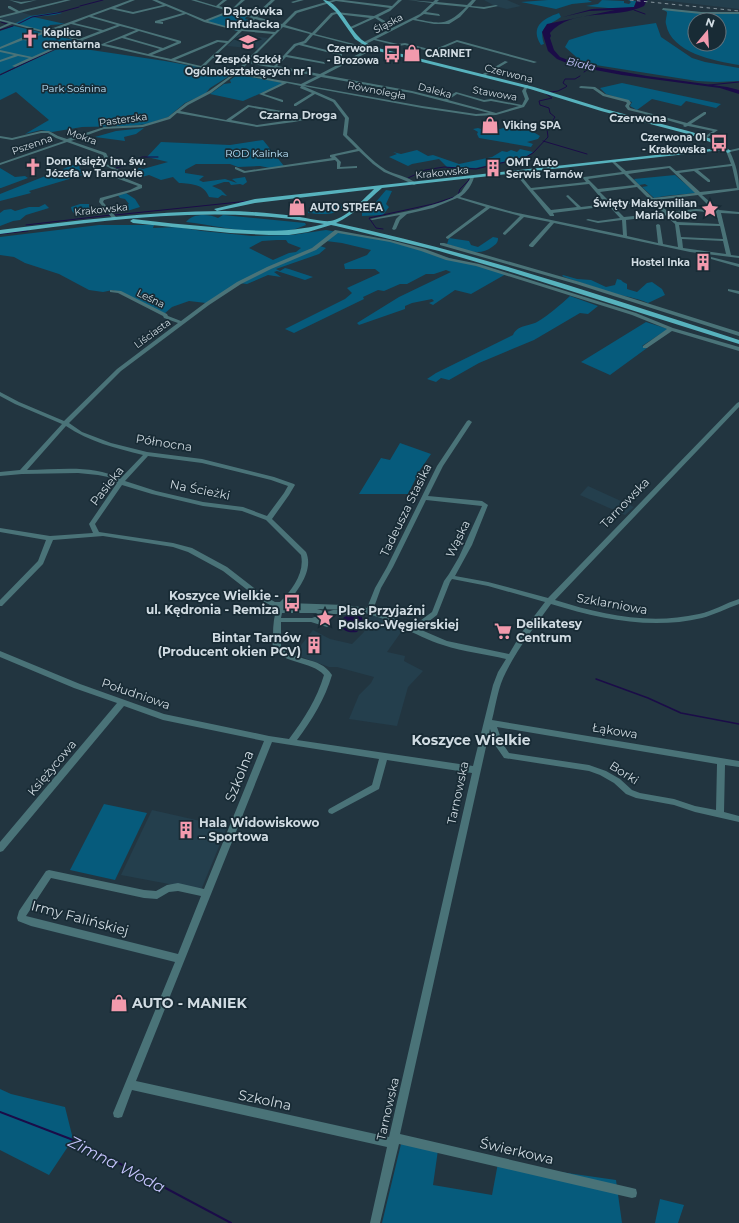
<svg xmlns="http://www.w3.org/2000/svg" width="739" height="1223" viewBox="0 0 739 1223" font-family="Montserrat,sans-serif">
  <rect width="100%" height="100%" fill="#223540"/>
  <g fill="#243f4d">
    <path d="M484,0H507L521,6L507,9L495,6Z"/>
    <path d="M661,0H739V9Z"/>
    <path d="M20,12L34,16L15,24L0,18V17Z"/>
    <path d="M239,35L268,38L258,49L227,46Z"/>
    <path d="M588,486L634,507L625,515L580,495Z"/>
    <path d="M370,613L404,628L387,652L405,656L404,661L423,671L408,687L397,726L349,719L359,695L371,683L374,677L337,667H329L294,654L313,630L330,639L352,644L364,632Z"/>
    <path d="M152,810L227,827L201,890L121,875Z"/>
  </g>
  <g fill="#065b7c" fill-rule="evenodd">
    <path d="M548,0H588L592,2L572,4L556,9L521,2Z"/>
    <path d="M602,0L624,1V3L629,4L631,2L628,0L636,1L634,7L619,9L586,6L598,4Z"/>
    <path d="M664,10L739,14V65C715,61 671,53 666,24C665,21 667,16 667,12ZM695,20H719V44H695Z"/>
    <path d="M231,11L251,17H246L245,19L249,20L237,31L207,21Z"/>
    <path d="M59,12L62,13L54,15L34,17L65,24L50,25L48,28L49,29L44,32L14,24L30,16Z"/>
    <path d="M559,13L561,17C549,26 538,25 544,44L541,45C530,27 542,19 559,13Z"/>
    <path d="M656,23L661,37L692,58L705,62L739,68V81L717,82L697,81L583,63L565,47L569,40L595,32Z"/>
    <path d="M14,26L74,40L0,74V31Z"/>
    <path d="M64,46L165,61L230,73L228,75H231L210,88L205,94L185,103L168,117L147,124L130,126L82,127L52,132L41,130L25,134L49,120L16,92L0,100V75Z"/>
    <path d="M237,75H239L284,83L243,101L210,94L224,84L231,83L230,80Z"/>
    <path d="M622,83L721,104L716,108L686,101L681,106L652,99L637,110L630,106L632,102L606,94L600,88Z"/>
    <path d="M513,125L530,130L540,136L538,139L527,142L533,144L531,147L479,138L477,134L478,132L473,129L478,128L490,132Z"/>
    <path d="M144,128L136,134L124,137L125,141L95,137L116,131Z"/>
    <path d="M263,140L284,166L270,168L260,166L238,167L230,164H196L185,170V173L204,176L199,180L203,182L225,179L237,183L232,179L245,177L247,182L243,185L240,184L231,185L229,182H224L212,186L221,190L227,196L222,195L218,198L209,197C204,184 192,184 179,183L173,177L161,180L149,175L142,177L134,173L139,168L143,169L168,162L147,157L161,142L230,145Z"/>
    <path d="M520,149L533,152L526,157L476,168L447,167L439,159L412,164L408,166L389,157L397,154L393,152L401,154L417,150L428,156L433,155L459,164L492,157L502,151L507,152L511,150L517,152Z"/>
    <path d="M73,165L81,166L79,168L83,172L78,174H86L29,191L31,193L0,201V194Z"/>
    <path d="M0,168L15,177L25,176L28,178L1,188H0Z"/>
    <path d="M675,175L696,193L665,196L654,198L642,187L648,186L645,184L639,185L634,179Z"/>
    <path d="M386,190L392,191L386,204L389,207L383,215L362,216V212L375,203Z"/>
    <path d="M126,193L135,199L140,207L127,211H115V208L126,206V205L129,204L125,199L120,198L117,194Z"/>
    <path d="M45,204L49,208L26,215L20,220L13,221L0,226V213L4,210L11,209L15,211L29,207H39Z"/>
    <path d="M80,204H89V207L94,210C86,217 73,219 71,207Z"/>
    <path d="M337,204L344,205C337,217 319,214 308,213V211L313,208L309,206L317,205L329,208Z"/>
    <path d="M223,215L305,223L306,225C270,241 224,226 186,222C193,213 209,214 218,218Z"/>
    <path d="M99,225H154L153,228L178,227L202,231L252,236L292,235L326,230L389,241L506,274L471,294L455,290L433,305L429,303L434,301L432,299L412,303L405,306V309L359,325L357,323L399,297L451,272L446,270L434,274H426L407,284H400L384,291L378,290L363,297L364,299L294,333L285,329L345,299L352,293L347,288L380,273L375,269H345L344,264L367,255L371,250L342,243L326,241L320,246L326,248L319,254L276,269L280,271L285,268L289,269L313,277L305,280L277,271L274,272L281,277L268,275L247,284L238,283L206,303L189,301L172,307L164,314L113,290L103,292L89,290L59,274L25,263L14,257L0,255V237ZM277,240H286L288,243L301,248L296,252L289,253L273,260L249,248L262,241Z"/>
    <path d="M493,237L498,238C498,243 496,244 492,247C479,258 460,248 447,244L449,238L469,241L471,245L478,247Z"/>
    <path d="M563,275L577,279L591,280L606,287L615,285L617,279L621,280L623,282L627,284V289L637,292L647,283L652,282L662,289L665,295L648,303C637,298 624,296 612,293C597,288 582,283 567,278L562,276Z"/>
    <path d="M570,296L598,306L588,314L580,313L534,340L479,363L449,380L441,378L436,382L427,379L436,373L513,335C517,325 530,326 537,322C549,315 560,305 570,296Z"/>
    <path d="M646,322L668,329L642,346L647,348L610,375L581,362Z"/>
    <path d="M400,443L431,454L420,470L408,494H359L381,458L390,460Z"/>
    <path d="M104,804L147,813L115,880L70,870Z"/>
    <path d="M0,1089L11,1094L65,1107L73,1139L49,1175L0,1150Z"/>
    <path d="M401,1144L438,1150L433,1185L492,1195L498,1163L616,1180L622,1223H382Z"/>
    <path d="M660,1199L684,1205L678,1223H655Z"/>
  </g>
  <g fill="#1b0c48">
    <path d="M637,0H647L644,6C616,20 572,7 550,33L551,36L550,38L554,50L560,57L579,64L647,76L727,87L739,90V94L720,88L622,75L574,66L557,59L548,51L542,32L547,24L615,10L589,11L563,17L592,9L634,7Z"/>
    <path d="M352,614L362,617L363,624L357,632C350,633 344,632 340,625L344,617Z"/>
  </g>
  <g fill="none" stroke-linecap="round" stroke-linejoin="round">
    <g stroke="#1b0c48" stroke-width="1">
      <path d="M80,6L103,0"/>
      <path d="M634,10L645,14"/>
      <path d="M1,22L7,24"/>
      <path d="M18,24L32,17L57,13L79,7"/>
      <path d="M0,30L13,26"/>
      <path d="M65,44L74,40"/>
      <path d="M584,72L590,68"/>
      <path d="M0,75L55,49"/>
      <path d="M709,85L739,82"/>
      <path d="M543,141L587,154"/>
      <path d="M125,165L142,157H158"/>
      <path d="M116,168L124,166"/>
      <path d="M459,168L464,177"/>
      <path d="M408,178L425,170L444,167L476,169L526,157L533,153L548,137L547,129L555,117L550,113L549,108L540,105L539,101L552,98L545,93L558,91L566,87L567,86L563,83L565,79H575L580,76"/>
      <path d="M458,195L460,189L469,180L468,179"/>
      <path d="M115,215L249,201"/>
      <path d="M26,225L111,215"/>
      <path d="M383,229L376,228L369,218L433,204L454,197"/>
      <path d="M0,234L28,231"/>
    </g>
    <path stroke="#1b0c48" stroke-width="1.5" d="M596,679L648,698L681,713L739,724"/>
    <path stroke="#1b0c48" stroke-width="2" d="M0,1112L81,1143L231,1223"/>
    <g fill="#4a7378" fill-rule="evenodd">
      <path d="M9,0L21,2L37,0L21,4Z"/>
      <path d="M65,0H71L0,18V16L16,12L8,8V6H10L19,11Z"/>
      <path d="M130,0H135L115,8L133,12L163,5L152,0H157L205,20L228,11L191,0H196L216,6L223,0H227L219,6L231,10L241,0H245L233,10L254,16L271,0H275L257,17L282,24L295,11L333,0H343L392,6L398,0H402L390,11L378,17L385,21V23H383L375,18L349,30L348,28L370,18L336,14L333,15L315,34L358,45L420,14L432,3L408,0L433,2L435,0H439L437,2L467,5L472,0H476L471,6L484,7L496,5L498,6L484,9L469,7L460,17L449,24H434L413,20L376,39L398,44L405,43L433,50L457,40L537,62L534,63L457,42L436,51L461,57L460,59L405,45L398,46L374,40L362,46L372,48V50L324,75L412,91L444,99L456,92L484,100L491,99L522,105L525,99L522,91L526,85H528L526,91L529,99L524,107L496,115L476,116L422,108L303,86L335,100L349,118L347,135C359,146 371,161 386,170C396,175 407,176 416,183V184L414,185L406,181L384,172L373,164L359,151L335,156L341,162L340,167L357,166V168H356L337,169V162L335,160L244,173L235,169V167H236L245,171L332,158L330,157V155L357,149L343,135L345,118L333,102L315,94L296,106H294V104L312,93L300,88L301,86L287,83L264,94L283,100V102H282L259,94L282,83L236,74L211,93L188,105L180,111L226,120L248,105L293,113L295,115L294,118L295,119L318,116L320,117L294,122L257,127L177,113L170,119L143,127L104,129L71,141L106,153L108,157L104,163L119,170L120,171L117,175L142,185V188L137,190L104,200L103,202L116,217L114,218H112L99,202L100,198L130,190L138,186L113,177L112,176L116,171L100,163L104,157L103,155L67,142L0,165V163L64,141L56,138L48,133H41L12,140L0,138V136L12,138L41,131H49L58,136L67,139L104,127L142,125L168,117L186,103L209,91L233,74L202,68L46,33L35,37L36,39L29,41L23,40L0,49V47L28,35L32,36L42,32L12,24L0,29V27L9,23L0,21V19L45,31ZM336,1L390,8L374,16L336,12L331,13L312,33L285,25L297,13ZM435,4L466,7C447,26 441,24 416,19L424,14L440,16L439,14L426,12ZM166,6L183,13L155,21V23L163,24V22H160L186,14L204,22L238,31L228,41L217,40L171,59L152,55L181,43V41L92,16L111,9L133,14ZM231,12L252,18L239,30L208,21ZM89,17L117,25L103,30L74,23ZM255,19L281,26L275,32L244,29ZM71,24L100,31L79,39L49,32ZM120,26L136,30L102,44L83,40ZM283,27L310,34L304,41L294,44L274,66L249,61ZM139,31L177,42L163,48L125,37ZM242,31L273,34L248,59L215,56ZM313,35L368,49L320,74L277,66L286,57L325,64L324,62L287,55L296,46L299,45L342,56V54L303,44L306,43ZM122,38L160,49L148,54L105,44ZM218,42L226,43L201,66L175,60ZM213,58L246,61L235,72L205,66ZM248,63L317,76L301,84L238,73ZM321,77L412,93L489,113L476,114L422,106L305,85ZM457,94L484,102L491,101L519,106L496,113L448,100ZM249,107L291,115L290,118L291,120L257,125L231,120Z"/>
      <path d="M298,0H304L293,3L291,2Z"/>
      <path d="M663,8L701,12H739V14H701L662,10Z"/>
      <path d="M59,45L62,46L15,67L12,66L29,58L18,56L0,62V60L14,55L0,52V50L32,57Z"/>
      <path d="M505,61L508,62L484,76L481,75Z"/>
      <path d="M581,86L595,87L605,94L629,100L631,103L629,106L630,108L687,123L704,112H706V114L691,124L718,130L705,139L703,138L704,137L713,131L688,126L685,127L683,126L684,125L649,115L640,120H638V118L645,114L628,110L625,106L627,103L626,102L603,96L593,89L580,88L579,87Z"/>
      <path d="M739,148V150L730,152C736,164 739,177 739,190L702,195L719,210L739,212V214L721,213L731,255L739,256V258L690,252L554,223L533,247H531L529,246V245L550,222L524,217L505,235L503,234V233L520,216L490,208L448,239L446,238V237L486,207L457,198L433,208L407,214L400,220L396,229L394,230L392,229L396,219L400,215L372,220L370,219L418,209L442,202L452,198L461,192L470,179V177L472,176L474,177C472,185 467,192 460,197L513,212L623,235L622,220L598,223L586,220L588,219L598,221L620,218L609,206L553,213L554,215V216H550L514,172L517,171L531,188L586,182L583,178L584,177L622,172L612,162V160H613L626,171L670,166L676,171L731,164L726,151ZM732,166L737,188L700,192L679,173L694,171L708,182H710V180L698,170ZM669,168L695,193L653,198L628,174ZM624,174L635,185L598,189L588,179ZM589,184L606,204L581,207L568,195L566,196L577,207L551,210L533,190ZM637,187L649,199L611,203L600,192ZM698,195L713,210L696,209L668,212L656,200ZM651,201L663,213L624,217L613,206ZM696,211L716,213L719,224L677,222L670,215ZM665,215L675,224L678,247L663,244L660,225L658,224L656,225L658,243L627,236L626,220ZM679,225L720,226L723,239L681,237ZM682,239L723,241L726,254L683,248Z"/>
      <path d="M335,230L390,240L425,249L449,258L479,264L636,313L673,328L739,347V351L672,331L647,348H643V346L667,329L632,315L476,266L446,260L421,251L390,242L338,233L316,250L271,269L241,284L209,305L121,371L69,423L82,432L111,443L147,452L202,459L274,477L294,484L295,485L289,495L272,519L306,552C314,570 298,590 288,603L345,605L367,608L375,588L387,567L437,466L467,421L469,420L472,422L443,466L428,496L482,501L488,505L472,545L455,576L488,582L548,598L737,403L739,402V407L555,600C603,615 649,625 699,614C713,611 726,603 739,599V604C727,608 714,615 702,618C651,630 600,619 551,604C535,626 518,648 506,672C498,687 496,704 492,720L739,761V767L725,765L724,812L739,816V822L695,812L674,805L636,798L626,794L614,783L600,775L589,771L504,758L495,745L490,729L400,1134L632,1188L636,1189L637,1193L636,1197L632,1198L399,1144L380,1223H370L387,1147L132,1090L122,1117L118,1118L114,1117L113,1113L175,962L31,926L18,921L17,918L19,911L46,871L49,870L144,890L156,891L167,885L178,883L204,889L264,741L163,720L124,706L3,851L0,852V842L117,703L74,688L0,657V651L80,684L164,714L269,736L289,739C304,719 317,699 324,675C312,661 279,663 273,647C272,644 273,638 273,635C273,625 274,616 277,607L272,606L259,599L223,571L188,552L173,547L103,536L53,540L43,564L2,606H0V600L38,561L46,540L0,532V528L50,536L93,533L89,524L117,483L108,477L98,475L78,473L22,474L0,476V472L20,470L62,424L15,404L0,396V392L19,402L64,421L117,369L178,323L164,318L163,316L118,293L110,292V290L121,291L167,314L168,316L181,321L205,303L237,282L267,267L312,248ZM66,426C89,442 116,448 143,455L120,479C93,464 58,470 27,470ZM148,456L202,463L271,480L288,486L284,493L267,516L243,507L203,502L156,491L125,481ZM122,485L152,494L203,506L242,511L266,520L301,555C305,573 292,590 280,602H275L263,595L227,567L192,548L173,543L99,532L95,524ZM426,500L482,506L459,557L449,574L444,581L432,612L413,626L373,610L381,588L393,567ZM452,579L488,586L545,602L522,632L509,654L447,641L419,629L437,615L450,582ZM284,607L301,609H284ZM317,609L350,610H333L327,612ZM359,612C389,617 414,636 443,645C464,652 486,654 506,659L498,672L493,685L473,766L297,740C312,720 325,699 332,675C319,655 295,663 281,646V622H311L327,627L331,625L330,623L320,620L334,614L356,615H358L360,613ZM282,613H316L320,615L312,618H281ZM497,727L717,764L716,810L695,806L674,799L640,793L632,790L620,779L606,771L589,765L509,753L503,744ZM272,742L379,759L372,785L329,809L328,811L329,813L332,814L379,789L387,760L472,773L389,1137L136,1081ZM51,878L144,898L157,899L169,892L178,891L201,896L178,954L26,916Z"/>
      <path d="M440,243H444L580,282L739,332V336L576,284L440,245Z"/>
      <path d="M711,257L739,264V267L711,259Z"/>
      <path d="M728,289L739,291V294L728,291Z"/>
    </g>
    <path fill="#57b2bd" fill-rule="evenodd" d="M323,0C337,0 349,27 358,36C362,41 368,44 374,47L534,87L605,109L692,132L714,140L731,151L728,153L722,150L382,188C367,201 355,214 336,223C473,252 606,297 739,340V344L514,273L439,251L336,226L331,225L308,232L289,235H269L230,233L133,223L130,221L133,219C159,222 186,225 212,227C250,231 286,234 324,224C217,204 107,220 0,234V230C74,221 149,211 224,211C247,211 271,213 294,216C302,217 323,222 330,221C345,219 363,200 374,189L255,203L217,211L214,209L255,199L719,148L710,142L688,134L601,111L530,89L370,49L355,39L336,12Z"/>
    <path stroke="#85949c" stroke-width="1" stroke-dasharray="3.5 3.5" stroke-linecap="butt" d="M630,0L739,11"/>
  </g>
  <defs>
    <g id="church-bare" transform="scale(1.38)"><path d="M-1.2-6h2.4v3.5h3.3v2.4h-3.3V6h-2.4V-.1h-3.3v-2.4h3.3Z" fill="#f29aad" stroke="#182b35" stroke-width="2.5" paint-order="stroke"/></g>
    <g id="school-bare" transform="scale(1.38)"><path d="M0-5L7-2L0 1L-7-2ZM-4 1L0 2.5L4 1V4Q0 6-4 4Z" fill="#f29aad" stroke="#182b35" stroke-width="2.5" paint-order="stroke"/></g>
    <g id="shop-bare" transform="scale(1.38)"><path d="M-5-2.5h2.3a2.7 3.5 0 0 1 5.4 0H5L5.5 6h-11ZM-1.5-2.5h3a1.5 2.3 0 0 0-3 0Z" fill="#f29aad" stroke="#182b35" stroke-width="2.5" paint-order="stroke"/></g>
    <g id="bus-bare" transform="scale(1.38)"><path d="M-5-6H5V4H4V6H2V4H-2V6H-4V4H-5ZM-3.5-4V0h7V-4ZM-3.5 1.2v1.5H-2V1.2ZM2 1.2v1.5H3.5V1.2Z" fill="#f29aad" stroke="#182b35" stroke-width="2.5" paint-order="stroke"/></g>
    <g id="building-bare" transform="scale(1.38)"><path d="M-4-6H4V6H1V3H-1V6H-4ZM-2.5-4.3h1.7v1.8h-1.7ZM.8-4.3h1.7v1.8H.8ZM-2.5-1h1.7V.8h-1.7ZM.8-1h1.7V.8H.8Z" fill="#f29aad" stroke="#182b35" stroke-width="2.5" paint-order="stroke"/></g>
    <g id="sight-bare" transform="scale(1.38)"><path d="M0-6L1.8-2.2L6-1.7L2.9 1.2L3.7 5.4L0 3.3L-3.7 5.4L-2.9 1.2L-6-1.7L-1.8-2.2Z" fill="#f29aad" stroke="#182b35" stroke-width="2.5" paint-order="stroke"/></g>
    <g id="supermarket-bare" transform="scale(1.38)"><path d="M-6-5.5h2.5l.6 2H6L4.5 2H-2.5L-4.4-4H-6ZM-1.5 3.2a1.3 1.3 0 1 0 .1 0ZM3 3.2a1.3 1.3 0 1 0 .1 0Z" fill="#f29aad" stroke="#182b35" stroke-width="2.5" paint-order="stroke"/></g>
  </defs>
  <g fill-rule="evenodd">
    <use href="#church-bare" x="30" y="38"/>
    <use href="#school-bare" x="248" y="42"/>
    <use href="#shop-bare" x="412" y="53"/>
    <use href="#bus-bare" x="392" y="54"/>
    <use href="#shop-bare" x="490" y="125"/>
    <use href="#bus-bare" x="719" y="143"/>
    <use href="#church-bare" x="33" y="167"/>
    <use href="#building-bare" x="493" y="168"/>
    <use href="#shop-bare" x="297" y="207"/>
    <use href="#sight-bare" x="710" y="209"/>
    <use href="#building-bare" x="703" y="262"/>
    <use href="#bus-bare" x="292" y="603"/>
    <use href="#sight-bare" x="325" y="618"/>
    <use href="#supermarket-bare" x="503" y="631"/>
    <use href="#building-bare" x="314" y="645"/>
    <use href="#building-bare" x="186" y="830"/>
    <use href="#shop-bare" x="119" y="1003"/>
  </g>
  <g text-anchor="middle" stroke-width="3.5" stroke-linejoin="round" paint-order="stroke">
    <g font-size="10" fill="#d0dbe2" stroke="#182b35">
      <text transform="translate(388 23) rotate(-27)" y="4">Śląska</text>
      <text transform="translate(509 73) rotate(14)" y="4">Czerwona</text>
      <text transform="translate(377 90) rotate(11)" y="4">Równoległa</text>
      <text transform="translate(435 90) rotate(15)" y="4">Daleka</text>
      <text transform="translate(495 93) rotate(10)" y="4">Stawowa</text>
      <text transform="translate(123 119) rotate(-8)" y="4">Pasterska</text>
      <text transform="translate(82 136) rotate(20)" y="4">Mokra</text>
      <text transform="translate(32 144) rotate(-19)" y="4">Pszenna</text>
      <text transform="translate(442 172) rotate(-6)" y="4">Krakowska</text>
      <text transform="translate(101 209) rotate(-6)" y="4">Krakowska</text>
      <text transform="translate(151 298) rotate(26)" y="4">Leśna</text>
      <text transform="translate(152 333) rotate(-36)" y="4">Liściasta</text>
    </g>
    <g font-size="10" font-weight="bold" fill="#d0dbe2" stroke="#182b35" text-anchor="start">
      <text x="43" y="36">Kaplica<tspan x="43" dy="12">cmentarna</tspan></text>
      <text x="379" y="52" text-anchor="end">Czerwona<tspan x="379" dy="12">- Brozowa</tspan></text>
      <text x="425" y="57">CARINET</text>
      <text x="248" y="63" text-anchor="middle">Zespół Szkół<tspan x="248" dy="12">Ogólnokształcących nr 1</tspan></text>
      <text x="503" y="129">Viking SPA</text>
      <text x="706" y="141" text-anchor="end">Czerwona 01<tspan x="706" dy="12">- Krakowska</tspan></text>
      <text x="46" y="165">Dom Księży im. św.<tspan x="46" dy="12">Józefa w Tarnowie</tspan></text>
      <text x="506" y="166">OMT Auto<tspan x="506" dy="12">Serwis Tarnów</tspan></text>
      <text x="697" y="207" text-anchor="end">Święty Maksymilian<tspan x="697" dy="12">Maria Kolbe</tspan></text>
      <text x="310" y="211">AUTO STREFA</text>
      <text x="690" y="266" text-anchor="end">Hostel Inka</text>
    </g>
    <g font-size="10" fill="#bae3fa" stroke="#182b35">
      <text x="74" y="92">Park Sośnina</text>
      <text x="257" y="157">ROD Kalinka</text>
    </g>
    <g font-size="11" font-weight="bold" fill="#d0dbe2" stroke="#182b35">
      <text x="253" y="15">Dąbrówka<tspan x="253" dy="13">Infułacka</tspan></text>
      <text x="298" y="119">Czarna Droga</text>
      <text x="638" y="122">Czerwona</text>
    </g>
    <g font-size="11" font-style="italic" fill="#c5c3fc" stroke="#182b35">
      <text transform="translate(581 64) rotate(13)" y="4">Biała</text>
    </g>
    <g font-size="12" fill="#d0dbe2" stroke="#182b35">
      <text transform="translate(164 443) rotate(9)" y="4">Północna</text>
      <text transform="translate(107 486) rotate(-52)" y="4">Pasieka</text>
      <text transform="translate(200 490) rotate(11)" y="4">Na Ścieżki</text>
      <text transform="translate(625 503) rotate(-46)" y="4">Tarnowska</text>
      <text transform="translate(406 510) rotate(-64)" y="4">Tadeusza Stasika</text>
      <text transform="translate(458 539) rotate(-64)" y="4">Wąska</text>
      <text transform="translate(612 604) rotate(10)" y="4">Szklarniowa</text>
      <text transform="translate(136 694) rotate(19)" y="4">Południowa</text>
      <text transform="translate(615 731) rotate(9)" y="4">Łąkowa</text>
      <text transform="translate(52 768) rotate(-50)" y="4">Księżycowa</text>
      <text transform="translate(624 773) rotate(33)" y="4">Borki</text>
      <text transform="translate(458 793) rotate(-78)" y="4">Tarnowska</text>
      <text transform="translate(388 1109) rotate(-77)" y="4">Tarnowska</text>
    </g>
    <g font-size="12" font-weight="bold" fill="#d0dbe2" stroke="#182b35" text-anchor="start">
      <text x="279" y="600" text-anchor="end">Koszyce Wielkie -<tspan x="279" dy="14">ul. Kędronia - Remiza</tspan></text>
      <text x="338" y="615">Plac Przyjaźni<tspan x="338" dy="14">Polsko-Węgierskiej</tspan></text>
      <text x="516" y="628">Delikatesy<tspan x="516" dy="14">Centrum</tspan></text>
      <text x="301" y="642" text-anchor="end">Bintar Tarnów<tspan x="301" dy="14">(Producent okien PCV)</tspan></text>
      <text x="199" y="827">Hala Widowiskowo<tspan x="199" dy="14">– Sportowa</tspan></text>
    </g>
    <g font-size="14" font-weight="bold" fill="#d0dbe2" stroke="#182b35">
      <text x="471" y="745">Koszyce Wielkie</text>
    </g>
    <g font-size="14" fill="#d0dbe2" stroke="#182b35">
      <text transform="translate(239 776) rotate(-68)" y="5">Szkolna</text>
      <text transform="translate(80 918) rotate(15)" y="5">Irmy Falińskiej</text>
      <text transform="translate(265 1100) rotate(12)" y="5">Szkolna</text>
      <text transform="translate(517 1151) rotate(13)" y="5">Świerkowa</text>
    </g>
    <g font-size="14" font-weight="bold" fill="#d0dbe2" stroke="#182b35" text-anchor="start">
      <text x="132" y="1008">AUTO - MANIEK</text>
    </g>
    <g font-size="16" font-style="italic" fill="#c5c3fc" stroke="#182b35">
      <text transform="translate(117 1164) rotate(27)" y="6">Zimna Woda</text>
    </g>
  </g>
  <g transform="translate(707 32) rotate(18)"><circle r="19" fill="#182b35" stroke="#62717a"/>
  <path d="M0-3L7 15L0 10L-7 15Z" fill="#f29aad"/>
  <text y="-6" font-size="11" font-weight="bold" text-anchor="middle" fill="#d0dbe2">N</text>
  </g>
</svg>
